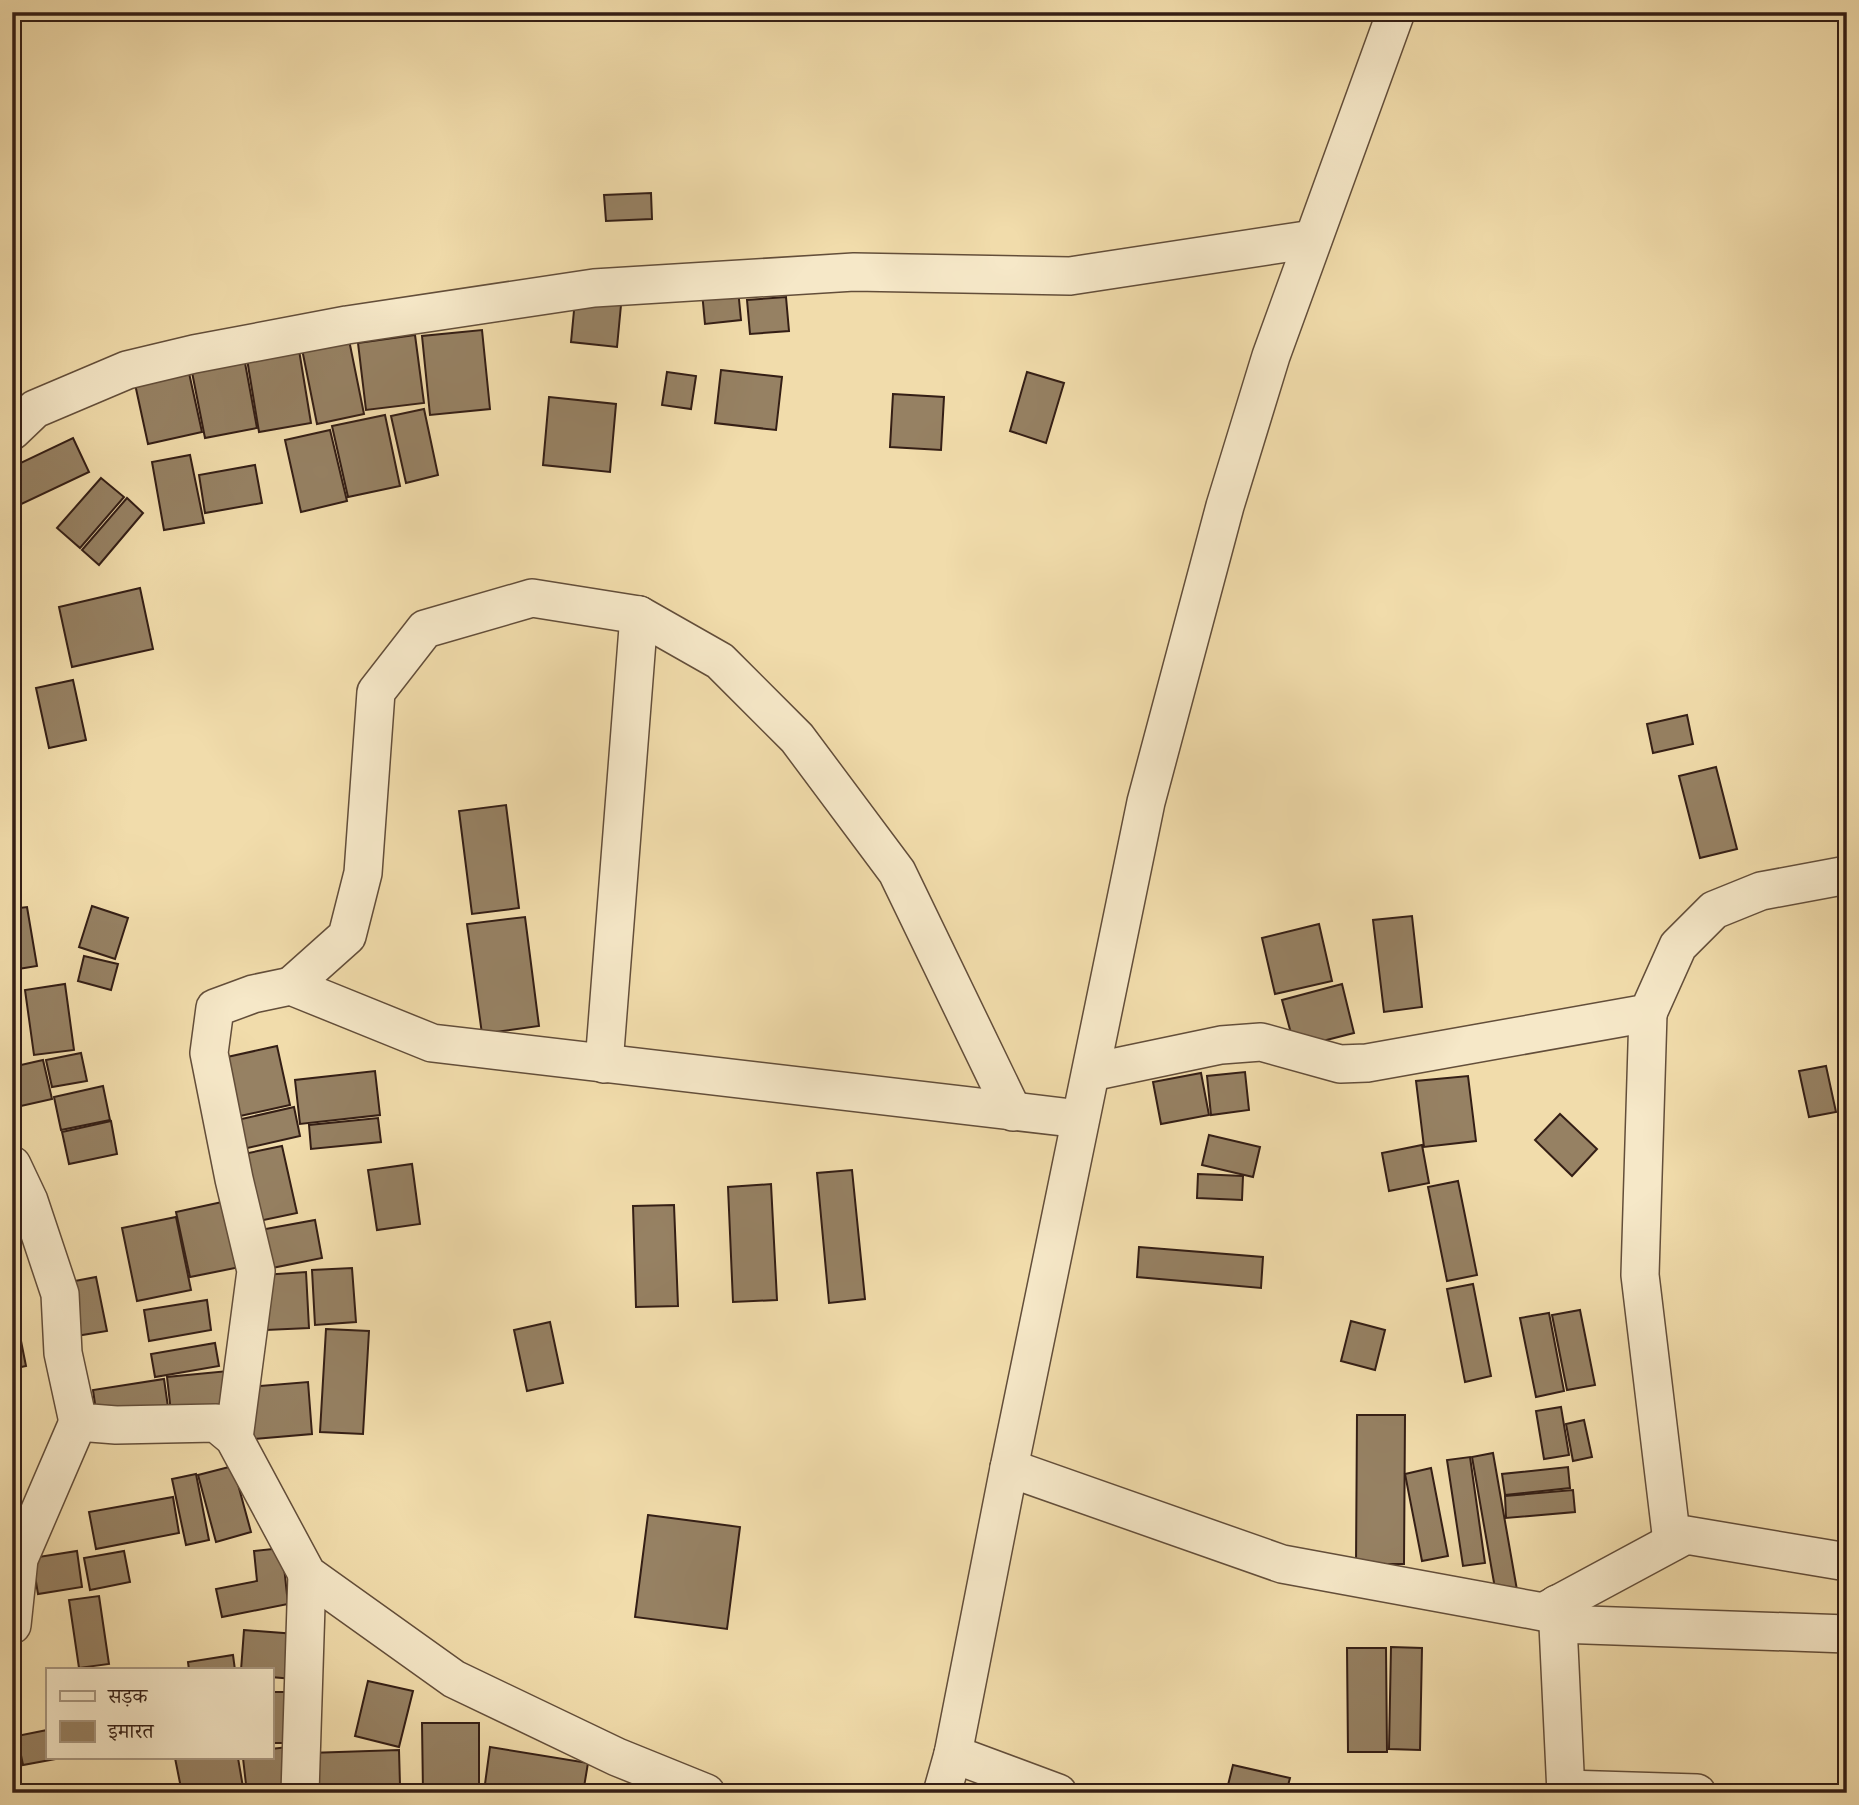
<svg xmlns="http://www.w3.org/2000/svg" width="1859" height="1805" viewBox="0 0 1859 1805" font-family="'Gentium Book Plus','Noto Serif Devanagari',serif">
  <rect width="100%" height="100%" fill="#f1dcab"/>
  <filter id="stains"><feTurbulence type="fractalNoise" baseFrequency=".00286" numOctaves="4"/><feColorMatrix values="0 0 0 0 .2 0 0 0 0 .09 0 0 0 0 .02 0 0 0 .5 -.17"/></filter>
  <radialGradient id="worn" r=".72"><stop offset=".6" stop-color="#630" stop-opacity="0"/><stop offset="1" stop-color="#630" stop-opacity=".3"/></radialGradient>
  <g fill="#968163" stroke="#341e15" stroke-width="2">
    <path d="M651,193L652,219L606,221L604,195Z"/>
    <path d="M738,289L741,320L705,324L702,292Z"/>
    <path d="M786,297L789,331L750,334L747,300Z"/>
    <path d="M575,300L621,305L617,347L571,342Z"/>
    <path d="M482,330L490,409L430,415L422,336Z"/>
    <path d="M348,335L364,414L317,424L301,344Z"/>
    <path d="M415,335L424,403L366,410L358,343Z"/>
    <path d="M298,344L311,423L259,432L246,353Z"/>
    <path d="M243,352L257,428L205,438L190,362Z"/>
    <path d="M721,370L782,377L776,430L715,423Z"/>
    <path d="M667,372L696,376L691,409L662,405Z"/>
    <path d="M1027,372L1064,383L1046,443L1010,431Z"/>
    <path d="M189,373L202,432L148,444L135,384Z"/>
    <path d="M893,394L944,397L941,450L890,447Z"/>
    <path d="M549,397L616,404L610,472L543,465Z"/>
    <path d="M424,409L438,475L406,483L391,416Z"/>
    <path d="M385,415L400,486L348,497L332,426Z"/>
    <path d="M330,430L347,501L301,512L285,440Z"/>
    <path d="M73,438L89,472L13,508L12,467Z"/>
    <path d="M190,455L204,523L164,530L152,462Z"/>
    <path d="M255,465L262,503L205,513L199,475Z"/>
    <path d="M101,478L124,497L80,548L57,528Z"/>
    <path d="M127,498L143,513L99,565L82,550Z"/>
    <path d="M140,588L153,649L72,667L59,607Z"/>
    <path d="M73,680L86,740L49,748L36,688Z"/>
    <path d="M1687,715L1693,744L1653,753L1647,724Z"/>
    <path d="M1716,767L1737,849L1700,858L1679,776Z"/>
    <path d="M506,805L519,908L472,914L459,811Z"/>
    <path d="M92,906L128,918L115,959L79,947Z"/>
    <path d="M27,907L37,966L12,970V909Z"/>
    <path d="M1412,916L1422,1007L1384,1012L1373,920Z"/>
    <path d="M525,917L539,1026L482,1034L467,924Z"/>
    <path d="M1319,924L1332,981L1275,994L1262,938Z"/>
    <path d="M84,956L118,964L111,990L78,981Z"/>
    <path d="M65,984L74,1050L34,1055L25,990Z"/>
    <path d="M1342,984L1354,1033L1295,1048L1282,1000Z"/>
    <path d="M277,1046L290,1105L231,1118L218,1059Z"/>
    <path d="M81,1053L87,1081L52,1087L46,1060Z"/>
    <path d="M43,1060L52,1099L12,1108V1067Z"/>
    <path d="M1826,1066L1836,1112L1809,1117L1799,1071Z"/>
    <path d="M375,1071L380,1115L300,1124L295,1080Z"/>
    <path d="M1245,1072L1249,1110L1211,1115L1207,1076Z"/>
    <path d="M1201,1073L1209,1115L1161,1124L1153,1082Z"/>
    <path d="M1468,1076L1476,1141L1424,1147L1416,1081Z"/>
    <path d="M103,1086L110,1120L61,1130L54,1097Z"/>
    <path d="M294,1107L300,1136L230,1152L224,1123Z"/>
    <path d="M1560,1114L1597,1149L1572,1176L1535,1140Z"/>
    <path d="M378,1118L381,1142L311,1149L309,1125Z"/>
    <path d="M111,1121L117,1154L69,1164L62,1132Z"/>
    <path d="M1209,1135L1260,1147L1253,1177L1202,1165Z"/>
    <path d="M1422,1145L1429,1183L1389,1191L1382,1153Z"/>
    <path d="M282,1146L297,1213L249,1223L234,1156Z"/>
    <path d="M412,1164L420,1224L377,1230L368,1170Z"/>
    <path d="M852,1170L865,1299L829,1303L817,1173Z"/>
    <path d="M1198,1174L1243,1176L1242,1200L1197,1198Z"/>
    <path d="M1458,1181L1477,1275L1447,1281L1428,1187Z"/>
    <path d="M771,1184L777,1300L733,1302L728,1187Z"/>
    <path d="M236,1199L250,1265L190,1277L176,1212Z"/>
    <path d="M674,1205L678,1306L636,1307L633,1206Z"/>
    <path d="M176,1217L191,1290L137,1301L122,1228Z"/>
    <path d="M315,1220L322,1258L267,1269L260,1230Z"/>
    <path d="M1139,1247L1263,1257L1261,1288L1137,1277Z"/>
    <path d="M352,1268L356,1322L315,1325L312,1270Z"/>
    <path d="M306,1272L309,1328L266,1330L263,1275Z"/>
    <path d="M96,1277L107,1331L70,1337L59,1284Z"/>
    <path d="M1473,1284L1491,1376L1465,1382L1447,1289Z"/>
    <path d="M207,1300L211,1330L149,1341L144,1310Z"/>
    <path d="M1580,1310L1595,1385L1567,1390L1552,1315Z"/>
    <path d="M1549,1313L1564,1391L1536,1397L1520,1318Z"/>
    <path d="M1351,1321L1385,1330L1375,1370L1341,1361Z"/>
    <path d="M550,1322L563,1383L527,1391L514,1330Z"/>
    <path d="M18,1326L26,1366L12,1369V1327Z"/>
    <path d="M326,1329L369,1331L363,1434L320,1432Z"/>
    <path d="M215,1343L219,1366L155,1377L151,1354Z"/>
    <path d="M228,1371L231,1406L171,1412L167,1377Z"/>
    <path d="M164,1379L168,1407L97,1418L93,1390Z"/>
    <path d="M308,1382L312,1434L253,1439L248,1387Z"/>
    <path d="M1561,1407L1569,1455L1544,1459L1536,1411Z"/>
    <path d="M1357,1415H1405L1404,1564H1356Z"/>
    <path d="M1584,1420L1592,1457L1573,1461L1566,1424Z"/>
    <path d="M1493,1453L1517,1590L1496,1594L1472,1457Z"/>
    <path d="M1470,1457L1485,1563L1463,1566L1447,1460Z"/>
    <path d="M233,1466L251,1532L216,1542L198,1475Z"/>
    <path d="M1568,1467L1570,1488L1505,1495L1502,1474Z"/>
    <path d="M1431,1468L1448,1556L1422,1561L1405,1474Z"/>
    <path d="M196,1474L209,1540L186,1545L172,1479Z"/>
    <path d="M1573,1490L1575,1512L1506,1518L1505,1496Z"/>
    <path d="M173,1497L179,1533L96,1549L89,1512Z"/>
    <path d="M648,1515L740,1527L727,1629L635,1617Z"/>
    <path d="M282,1548L288,1604L222,1617L216,1589L257,1581L254,1551Z"/>
    <path d="M77,1551L82,1587L38,1594L32,1558Z"/>
    <path d="M124,1551L130,1582L90,1590L84,1558Z"/>
    <path d="M99,1596L109,1664L79,1668L69,1600Z"/>
    <path d="M244,1630L296,1634L293,1679L271,1677V1670H241Z"/>
    <path d="M1391,1647L1422,1648L1420,1750L1389,1749Z"/>
    <path d="M1347,1648H1386L1387,1752H1348Z"/>
    <path d="M233,1655L235,1670H189L188,1662Z"/>
    <path d="M368,1681L413,1691L399,1747L355,1736Z"/>
    <path d="M271,1692H293L292,1743H271Z"/>
    <path d="M422,1723H479V1793H423Z"/>
    <path d="M47,1730V1758H61L23,1765L17,1736Z"/>
    <path d="M288,1747L294,1793H247L243,1758H271V1749Z"/>
    <path d="M490,1747L588,1763L583,1793H535L485,1784Z"/>
    <path d="M399,1750L400,1785L311,1788L309,1753Z"/>
    <path d="M175,1758H238L244,1793H182Z"/>
    <path d="M1233,1765L1290,1778L1286,1793H1226Z"/>
    <path d="M1381,1784L1475,1793H1380Z"/>
    <path d="M398,1788L399,1793H311V1792Z"/>
  </g>
  <g fill="none" stroke-linecap="round" stroke-linejoin="round">
    <g stroke="#634e3a" stroke-width="40">
      <g id="minor">
        <path d="M12,431L35,409L127,370L194,354L347,325L594,288L854,272L1070,276L1313,239"/>
        <path d="M291,986L347,936L363,873L376,692L425,629L532,598L639,615L720,661L797,738L897,872L1013,1112"/>
        <path d="M1648,1013L1640,1275L1672,1542"/>
        <path d="M604,1064L639,615"/>
        <path d="M1092,1072L1221,1045L1261,1042L1340,1064L1367,1063L1648,1013L1678,946L1714,910L1761,891L1847,875"/>
        <path d="M12,1165L29,1201L60,1294L63,1353L78,1422L116,1425L216,1423L234,1438L307,1574L454,1679L617,1757L706,1793"/>
        <path d="M234,1438L256,1271L234,1179L209,1053L215,1008L253,994L291,986L432,1043L1080,1119"/>
        <path d="M1009,1468L1282,1564L1543,1612L1686,1535L1847,1562"/>
        <path d="M1557,1604L1566,1793"/>
        <path d="M1558,1624L1847,1634"/>
        <path d="M12,1625L19,1559L78,1422"/>
        <path d="M953,1754L1058,1793"/>
        <path d="M1566,1789L1697,1793"/>
        <path d="M300,1793L307,1574"/>
        <path d="M942,1793L953,1754L1009,1468L1146,802L1225,506L1271,356L1396,12"/>
      </g>
    </g>
    <use href="#minor" stroke="#f6e8c8" stroke-width="37"/>
  </g>
  <rect width="1859" height="1805" fill="none" stroke="#f1dcab" stroke-width="42"/>
  <rect x="14" y="14" width="1831" height="1777" fill="none" stroke="#341e15" stroke-width="3.5"/>
  <rect x="21" y="21" width="1817" height="1763" fill="none" stroke="#341e15" stroke-width="2"/>
  <rect x="46" y="1668" width="228" height="91" fill="#f6e8c8" stroke="#a89780" stroke-width="2"/>
  <rect x="60" y="1691" width="35" height="10" fill="#f6e8c8" stroke="#a89780" stroke-width="2"/>
  <text x="108" y="1703" font-size="21" fill="#341e15">सड़क</text>
  <rect x="60" y="1721" width="35" height="21" fill="#968163" stroke="#a89780" stroke-width="2"/>
  <text x="108" y="1738" font-size="21" fill="#341e15">इमारत</text>
  <rect width="100%" height="100%" filter="url(#stains)"/>
  <rect width="100%" height="100%" fill="url(#worn)"/>
</svg>
